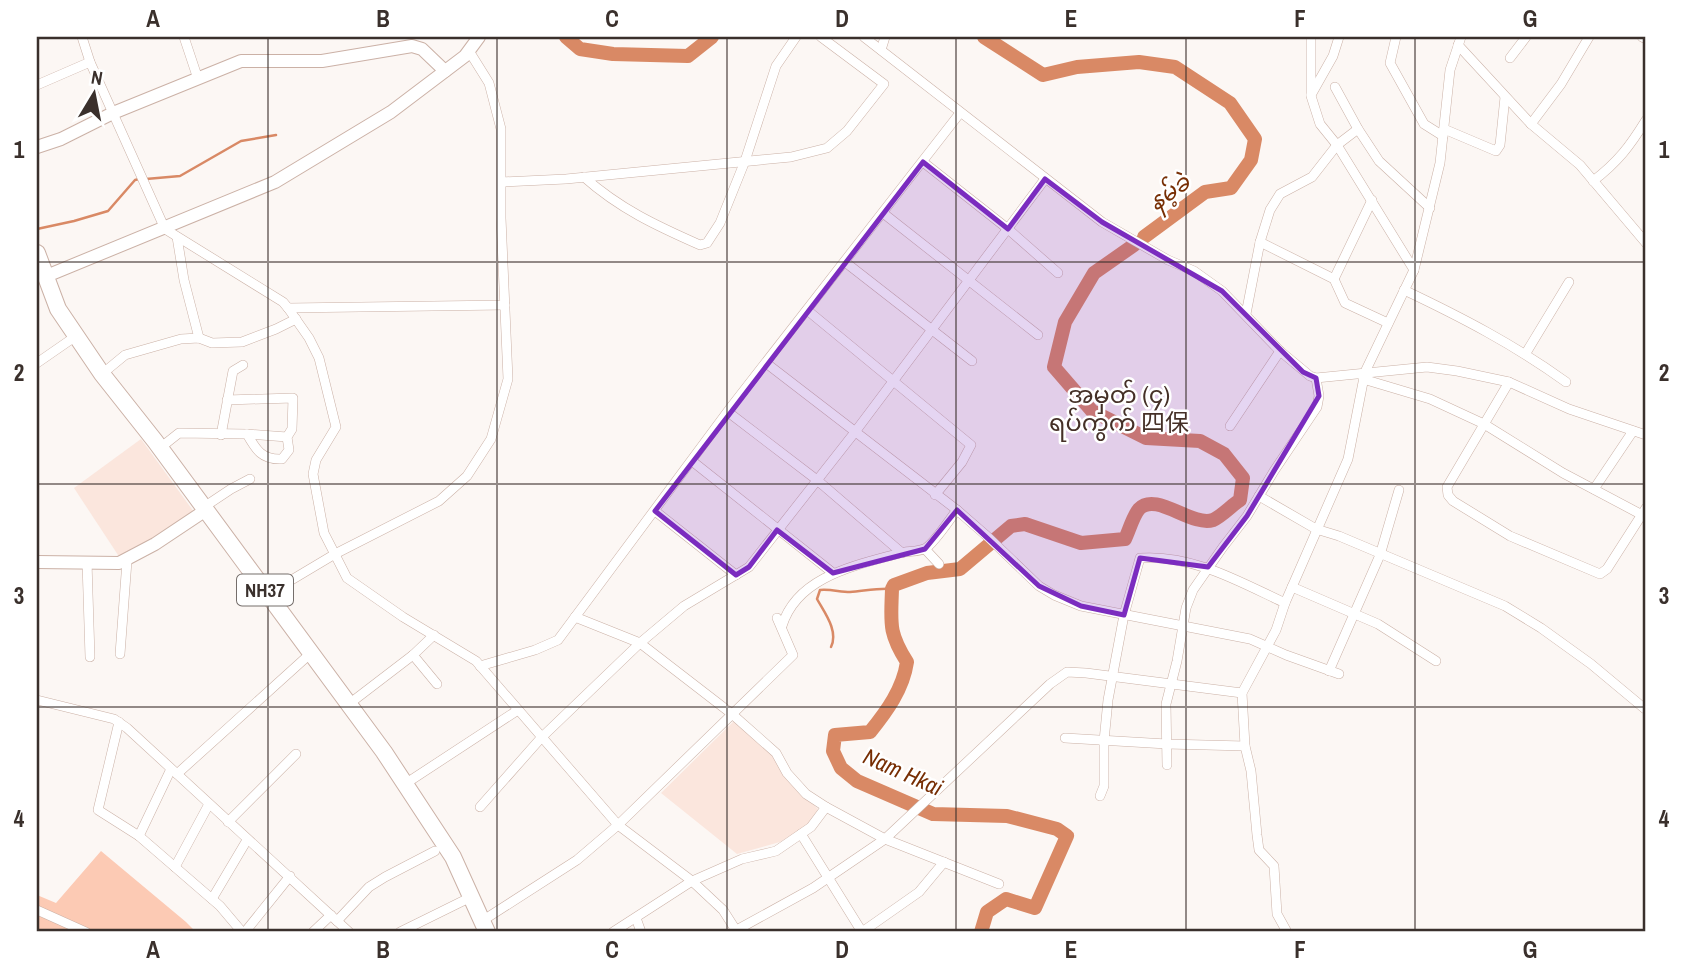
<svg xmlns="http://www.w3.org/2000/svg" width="1683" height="969" viewBox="0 0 1683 969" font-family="'Archivo Narrow','Noto Sans SC','Noto Sans Myanmar',sans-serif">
  <rect width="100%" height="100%" fill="#fcf7f4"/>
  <g fill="#fbe6dd">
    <path d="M141,439L194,512L120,558L74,488Z"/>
    <path d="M735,720L765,744L785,776L818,809L808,825L780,842L737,854L661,793Z"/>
  </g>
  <path fill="#fccab4" d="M101,851L186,922L196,932H37V895L56,903Z"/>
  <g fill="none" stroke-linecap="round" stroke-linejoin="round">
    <g stroke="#d98965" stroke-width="2.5">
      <path d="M146,179L180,176L241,141L276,135"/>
      <path d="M37,229L74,221L108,211L135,180L139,179"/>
      <path d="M831,647C839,631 824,612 817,599L820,590C831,589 840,592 850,592C864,591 877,588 892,589"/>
    </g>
    <g stroke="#d98965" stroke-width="14">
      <path d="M566,37L580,49L613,54L688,56L712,37"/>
      <path d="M984,37L1043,75L1077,67L1139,62L1175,67L1230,103L1255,139L1251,160L1231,188L1205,192L1144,237"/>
      <path d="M981,932L987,912L1006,899L1035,908L1067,836L1057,829L1007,816L933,814L857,781L841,768L833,751L835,735L870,732C887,711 903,689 907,662C888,632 891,623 892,589L894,585L927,573L960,569L1011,526L1025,524L1081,543L1125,539C1129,531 1133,516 1139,509C1156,491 1191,527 1213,520C1222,516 1232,505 1240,500L1243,478L1224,454L1200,441L1146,438L1092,411L1054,367L1065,322L1094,273L1134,245"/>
    </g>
    <g stroke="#cbb1a6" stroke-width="10">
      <g id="street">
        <path d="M82,37L90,62L165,229L283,302L288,308L309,338L319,358L336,427L316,460L313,474L324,533L347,578L403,617L476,661L618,825L692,881L723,910L737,932"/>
        <path d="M184,37L198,79"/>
        <path d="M864,37L1102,222L1168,260L1194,271L1222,291L1280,351L1310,376L1316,378L1427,367L1457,371L1509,382L1569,409L1646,435"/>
        <path d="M1311,37V96L1320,124L1337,145L1414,270"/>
        <path d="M1396,37L1390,63L1424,124L1443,136"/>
        <path d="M1642,37L1646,39"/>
        <path d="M1458,45L1531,124L1580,165L1646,243"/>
        <path d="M881,50L885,37"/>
        <path d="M1510,58L1526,37"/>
        <path d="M37,85L90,62"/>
        <path d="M1335,87L1358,129L1379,161L1430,208"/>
        <path d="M1311,95L1333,56L1339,37"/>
        <path d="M1531,124L1561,84L1589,37"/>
        <path d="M1444,129L1496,151L1500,145L1505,97"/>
        <path d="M923,162L1008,229L1058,273"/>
        <path d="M584,177C620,209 657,226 700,245L707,243L720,223L745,161L776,66L796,37"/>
        <path d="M1593,181C1618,162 1630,146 1646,120"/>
        <path d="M502,182L566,179L791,157L827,148L847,131L884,84L821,37"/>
        <path d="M883,213L1038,335"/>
        <path d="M177,237L184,280L199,338"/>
        <path d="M1260,242L1334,279L1345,303L1388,323"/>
        <path d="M845,262L972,361"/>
        <path d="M1334,279L1372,200"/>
        <path d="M1404,290C1461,317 1515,345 1566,382"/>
        <path d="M288,308L505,305"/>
        <path d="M807,310L971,445L962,462L935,495"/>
        <path d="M1246,314L1260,242L1270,210L1280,194L1312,177L1337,145L1358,129"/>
        <path d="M1526,353L1569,282"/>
        <path d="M37,363L76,336"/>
        <path d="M766,363L957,510L988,537L1039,586L1054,595L1081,606L1250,639L1286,655L1339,674"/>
        <path d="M102,374L125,355L181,339L199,338L212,343L242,342L276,329L296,319"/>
        <path d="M1363,379L1430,399L1484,424L1563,473L1646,517"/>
        <path d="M1509,382L1447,487L1448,495L1453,501L1510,536L1600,574L1607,569L1646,508"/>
        <path d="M728,412L817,480L902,553"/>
        <path d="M1230,426L1280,351"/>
        <path d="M247,434L287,437"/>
        <path d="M221,435L233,371L243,365"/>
        <path d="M160,448L179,433L247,434C256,450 262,460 282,459L289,450L287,437L292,429L293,398L227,400"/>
        <path d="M692,461L833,573"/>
        <path d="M1594,489L1633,431"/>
        <path d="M1259,496L1316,529L1339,536L1505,606L1541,628L1591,664L1645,709"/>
        <path d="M204,507L231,489L250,479"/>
        <path d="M655,511L736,575"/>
        <path d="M925,549L939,564"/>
        <path d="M87,562L90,657"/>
        <path d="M1292,587L1378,624L1436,661"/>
        <path d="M268,594L335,554L439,501L467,476L491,439L508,379L501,218V129L489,83L469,51"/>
        <path d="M575,617L640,643L732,714L776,753L787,773L806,794L826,807L885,839L999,884"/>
        <path d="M782,626C797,576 857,565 900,553C907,551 920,552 926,548C936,541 949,520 957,510"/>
        <path d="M120,654L127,561"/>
        <path d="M413,655L437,684"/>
        <path d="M480,666L535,650L558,640L731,407L960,113"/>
        <path d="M1329,671L1380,555L1399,490"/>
        <path d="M37,700L114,719L127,728L349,932"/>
        <path d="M349,704L413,655L434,635"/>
        <path d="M119,722L98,810L139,836L220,906L242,932"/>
        <path d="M1065,738L1167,744L1245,746"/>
        <path d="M1167,765L1166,704L1177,661L1186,608L1193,590L1223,547L1247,516L1274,471L1317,407L1319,396L1316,378"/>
        <path d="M177,774L311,653"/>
        <path d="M405,784L518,710"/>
        <path d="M1100,796L1104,786V741L1108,700L1124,615L1140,558C1192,554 1240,582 1285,603"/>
        <path d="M480,807L541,738L640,643L684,606L749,567L855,432L1045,179"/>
        <path d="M228,822L296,754"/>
        <path d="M801,834L862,932L919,892L944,862"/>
        <path d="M139,836L171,769"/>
        <path d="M175,867L209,804"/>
        <path d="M212,899L247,840"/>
        <path d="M37,910L86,932"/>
        <path d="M636,918L641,932"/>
        <path d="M337,921L369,887L385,877L435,851"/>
        <path d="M482,921L577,860L618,825L793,655L777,618"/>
        <path d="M245,932L290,876"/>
        <path d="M313,932L331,915"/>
        <path d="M400,932L471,897"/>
        <path d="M613,932L692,881L742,859L776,851L811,827L826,807"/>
        <path d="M733,932L813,888L885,839L1050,684L1067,672L1086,673L1242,693"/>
        <path d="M1287,932L1277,914L1274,866L1259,850L1257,835L1251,771L1245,746L1242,693L1276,630L1285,603L1348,459L1365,372L1414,270L1440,163L1450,70L1461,37"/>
      </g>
    </g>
    <g stroke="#cbb1a6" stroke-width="14">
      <g id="secondary">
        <path d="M37,147L61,139L113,113L241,61H322L412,46L422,49L445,71"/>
        <path d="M44,277L275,182L391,112L465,56L479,37"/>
        <path d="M37,562L119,563L155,544L206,510"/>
      </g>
    </g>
    <g stroke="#cbb1a6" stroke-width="18">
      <path id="highway" d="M37,253L58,309L102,374L155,441L384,752L453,857L487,932"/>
    </g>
    <use href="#street" stroke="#fff" stroke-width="9"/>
    <use href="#secondary" stroke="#fff" stroke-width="12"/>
    <use href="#highway" stroke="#fff" stroke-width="16"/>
  </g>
  <path fill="#7b2cbf" fill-opacity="0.2" stroke="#7b2cbf" stroke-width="5" stroke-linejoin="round" d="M923,162L1008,229L1045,179L1102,222L1222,291L1303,372L1316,378L1319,396L1247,516L1208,567L1140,558L1124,615L1081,606L1039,586L957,510L925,549L833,573L777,530L749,567L736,575L655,511Z"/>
  <path fill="none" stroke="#3a302c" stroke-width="2" stroke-opacity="0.55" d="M268,37V932M497,37V932M727,37V932M956,37V932M1186,37V932M1415,37V932M37,262H1646M37,484H1646M37,707H1646"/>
  <g text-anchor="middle" stroke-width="5" stroke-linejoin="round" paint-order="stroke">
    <rect fill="#fff" stroke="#756e6b" stroke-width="2" x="237" y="574.5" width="56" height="31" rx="5"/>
    <g font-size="19" font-weight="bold" fill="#3a302c">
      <text x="265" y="597">NH37</text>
    </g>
    <g font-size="23" font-style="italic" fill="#772e04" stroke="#fff">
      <text transform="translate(1169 192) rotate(-35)" y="8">နမ့်ခဲ</text>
      <text transform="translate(903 772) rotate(24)" y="8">Nam Hkai</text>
    </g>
    <g font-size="24" fill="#453027" stroke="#fff">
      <text x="1119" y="403">အမှတ် (၄)<tspan x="1119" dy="28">ရပ်ကွက် 四保</tspan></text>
    </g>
  </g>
  <rect width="1683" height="969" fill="none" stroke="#ffffff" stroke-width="77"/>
  <g transform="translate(94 94) rotate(10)" stroke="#ffffff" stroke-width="5" paint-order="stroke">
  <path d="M0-5L12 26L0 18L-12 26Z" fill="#3a302c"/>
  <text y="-10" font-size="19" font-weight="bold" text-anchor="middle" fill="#3a302c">N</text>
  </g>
  <rect x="38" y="38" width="1606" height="892" fill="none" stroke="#3a302c" stroke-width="2.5"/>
  <g font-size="23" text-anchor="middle" font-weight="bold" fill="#3a302c">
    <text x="153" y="27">A</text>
    <text x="383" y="27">B</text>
    <text x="612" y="27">C</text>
    <text x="842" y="27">D</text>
    <text x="1071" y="27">E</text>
    <text x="1300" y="27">F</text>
    <text x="1530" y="27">G</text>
    <text x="19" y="158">1</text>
    <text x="1664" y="158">1</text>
    <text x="19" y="381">2</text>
    <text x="1664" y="381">2</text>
    <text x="19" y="604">3</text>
    <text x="1664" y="604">3</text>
    <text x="19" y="827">4</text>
    <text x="1664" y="827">4</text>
    <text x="153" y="958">A</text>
    <text x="383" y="958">B</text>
    <text x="612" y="958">C</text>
    <text x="842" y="958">D</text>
    <text x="1071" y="958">E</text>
    <text x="1300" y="958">F</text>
    <text x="1530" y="958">G</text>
  </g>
</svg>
